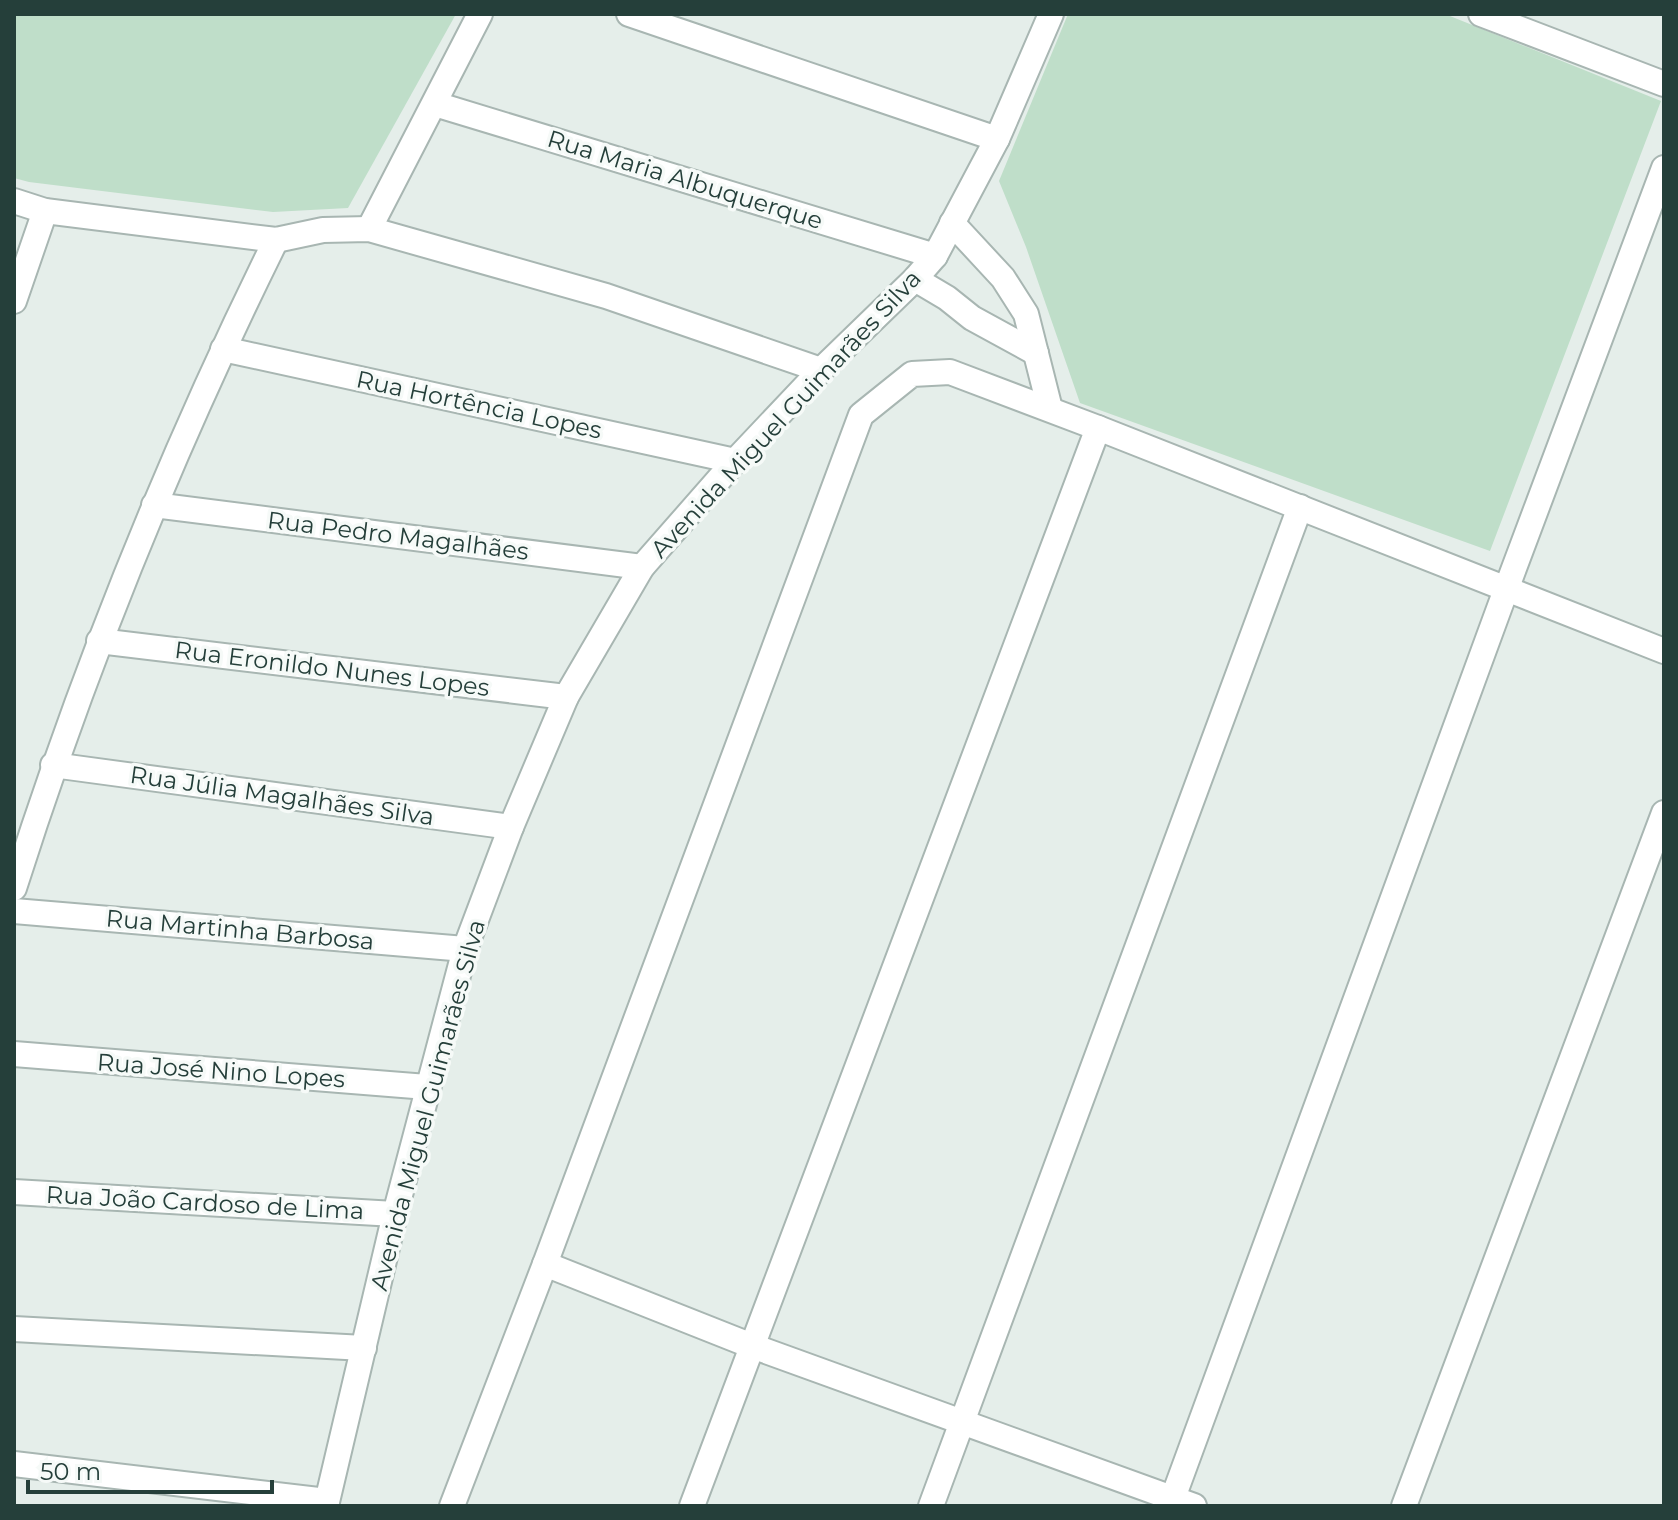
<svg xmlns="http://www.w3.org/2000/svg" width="1678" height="1520" viewBox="0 0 1678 1520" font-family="Montserrat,sans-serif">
  <rect width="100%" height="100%" fill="#e5eeea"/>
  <g fill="#bfdec9">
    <path d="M14,14H456L348,208L273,212L29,182L14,178Z"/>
    <path d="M1068,14H1445L1661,101L1490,551L1080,403L1026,247L999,181Z"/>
  </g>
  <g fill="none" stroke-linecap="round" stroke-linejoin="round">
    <g stroke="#a8b6b2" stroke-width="28">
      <g id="minor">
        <path d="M629,14L997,139"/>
        <path d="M1481,14L1664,84"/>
        <path d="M435,104L935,256"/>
        <path d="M14,201L45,211L276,240L323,230L369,229L606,296L821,370"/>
        <path d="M952,223L1003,278L1026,314L1050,409"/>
        <path d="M369,229L480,14"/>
        <path d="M915,279L947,298L972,318L1036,353"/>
        <path d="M14,301L45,211"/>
        <path d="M223,349L735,461"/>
        <path d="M154,505L642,567"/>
        <path d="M99,641L566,697"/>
        <path d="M53,765L511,827"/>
        <path d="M14,888C85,665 172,450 276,240"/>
        <path d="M14,911L465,949"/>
        <path d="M14,1054L427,1087"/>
        <path d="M14,1192L395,1214"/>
        <path d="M545,1264L752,1346L1194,1506"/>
        <path d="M14,1329L364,1348"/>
        <path d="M14,1464L327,1501"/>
        <path d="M326,1506L395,1214L465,949L511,827L566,697L642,567L735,461L821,370L915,279L935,256L997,139L1051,14"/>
        <path d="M452,1506L545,1264L861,415L912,374L950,372L1098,428L1664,651"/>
        <path d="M692,1506L1098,428"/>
        <path d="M931,1506L1300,507"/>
        <path d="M1170,1506L1507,587L1664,168"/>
        <path d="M1404,1506L1664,813"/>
      </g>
    </g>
    <use href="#minor" stroke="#fff" stroke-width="24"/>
  </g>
  <g text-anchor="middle" stroke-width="7" stroke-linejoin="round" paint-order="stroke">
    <g font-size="24" fill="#253f3a" stroke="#f6faf8">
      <text transform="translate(685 180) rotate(17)" y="8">Rua Maria Albuquerque</text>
      <text transform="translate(479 405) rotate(12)" y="8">Rua Hortência Lopes</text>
      <text transform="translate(786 414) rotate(-47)" y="8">Avenida Miguel Guimarães Silva</text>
      <text transform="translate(398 536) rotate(7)" y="8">Rua Pedro Magalhães</text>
      <text transform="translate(332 669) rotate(7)" y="8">Rua Eronildo Nunes Lopes</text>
      <text transform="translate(282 796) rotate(8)" y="8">Rua Júlia Magalhães Silva</text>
      <text transform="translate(240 930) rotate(5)" y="8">Rua Martinha Barbosa</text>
      <text transform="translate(221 1071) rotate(4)" y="8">Rua José Nino Lopes</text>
      <text transform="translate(428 1105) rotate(-75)" y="8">Avenida Miguel Guimarães Silva</text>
      <text transform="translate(205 1203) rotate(3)" y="8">Rua João Cardoso de Lima</text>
    </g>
  </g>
  <rect width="1678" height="1520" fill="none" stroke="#253f3a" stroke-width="32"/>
  <path d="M28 1480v12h244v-12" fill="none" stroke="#253f3a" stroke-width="4"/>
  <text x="40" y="1480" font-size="24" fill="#253f3a" stroke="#f6faf8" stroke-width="6" paint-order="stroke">50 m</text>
</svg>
